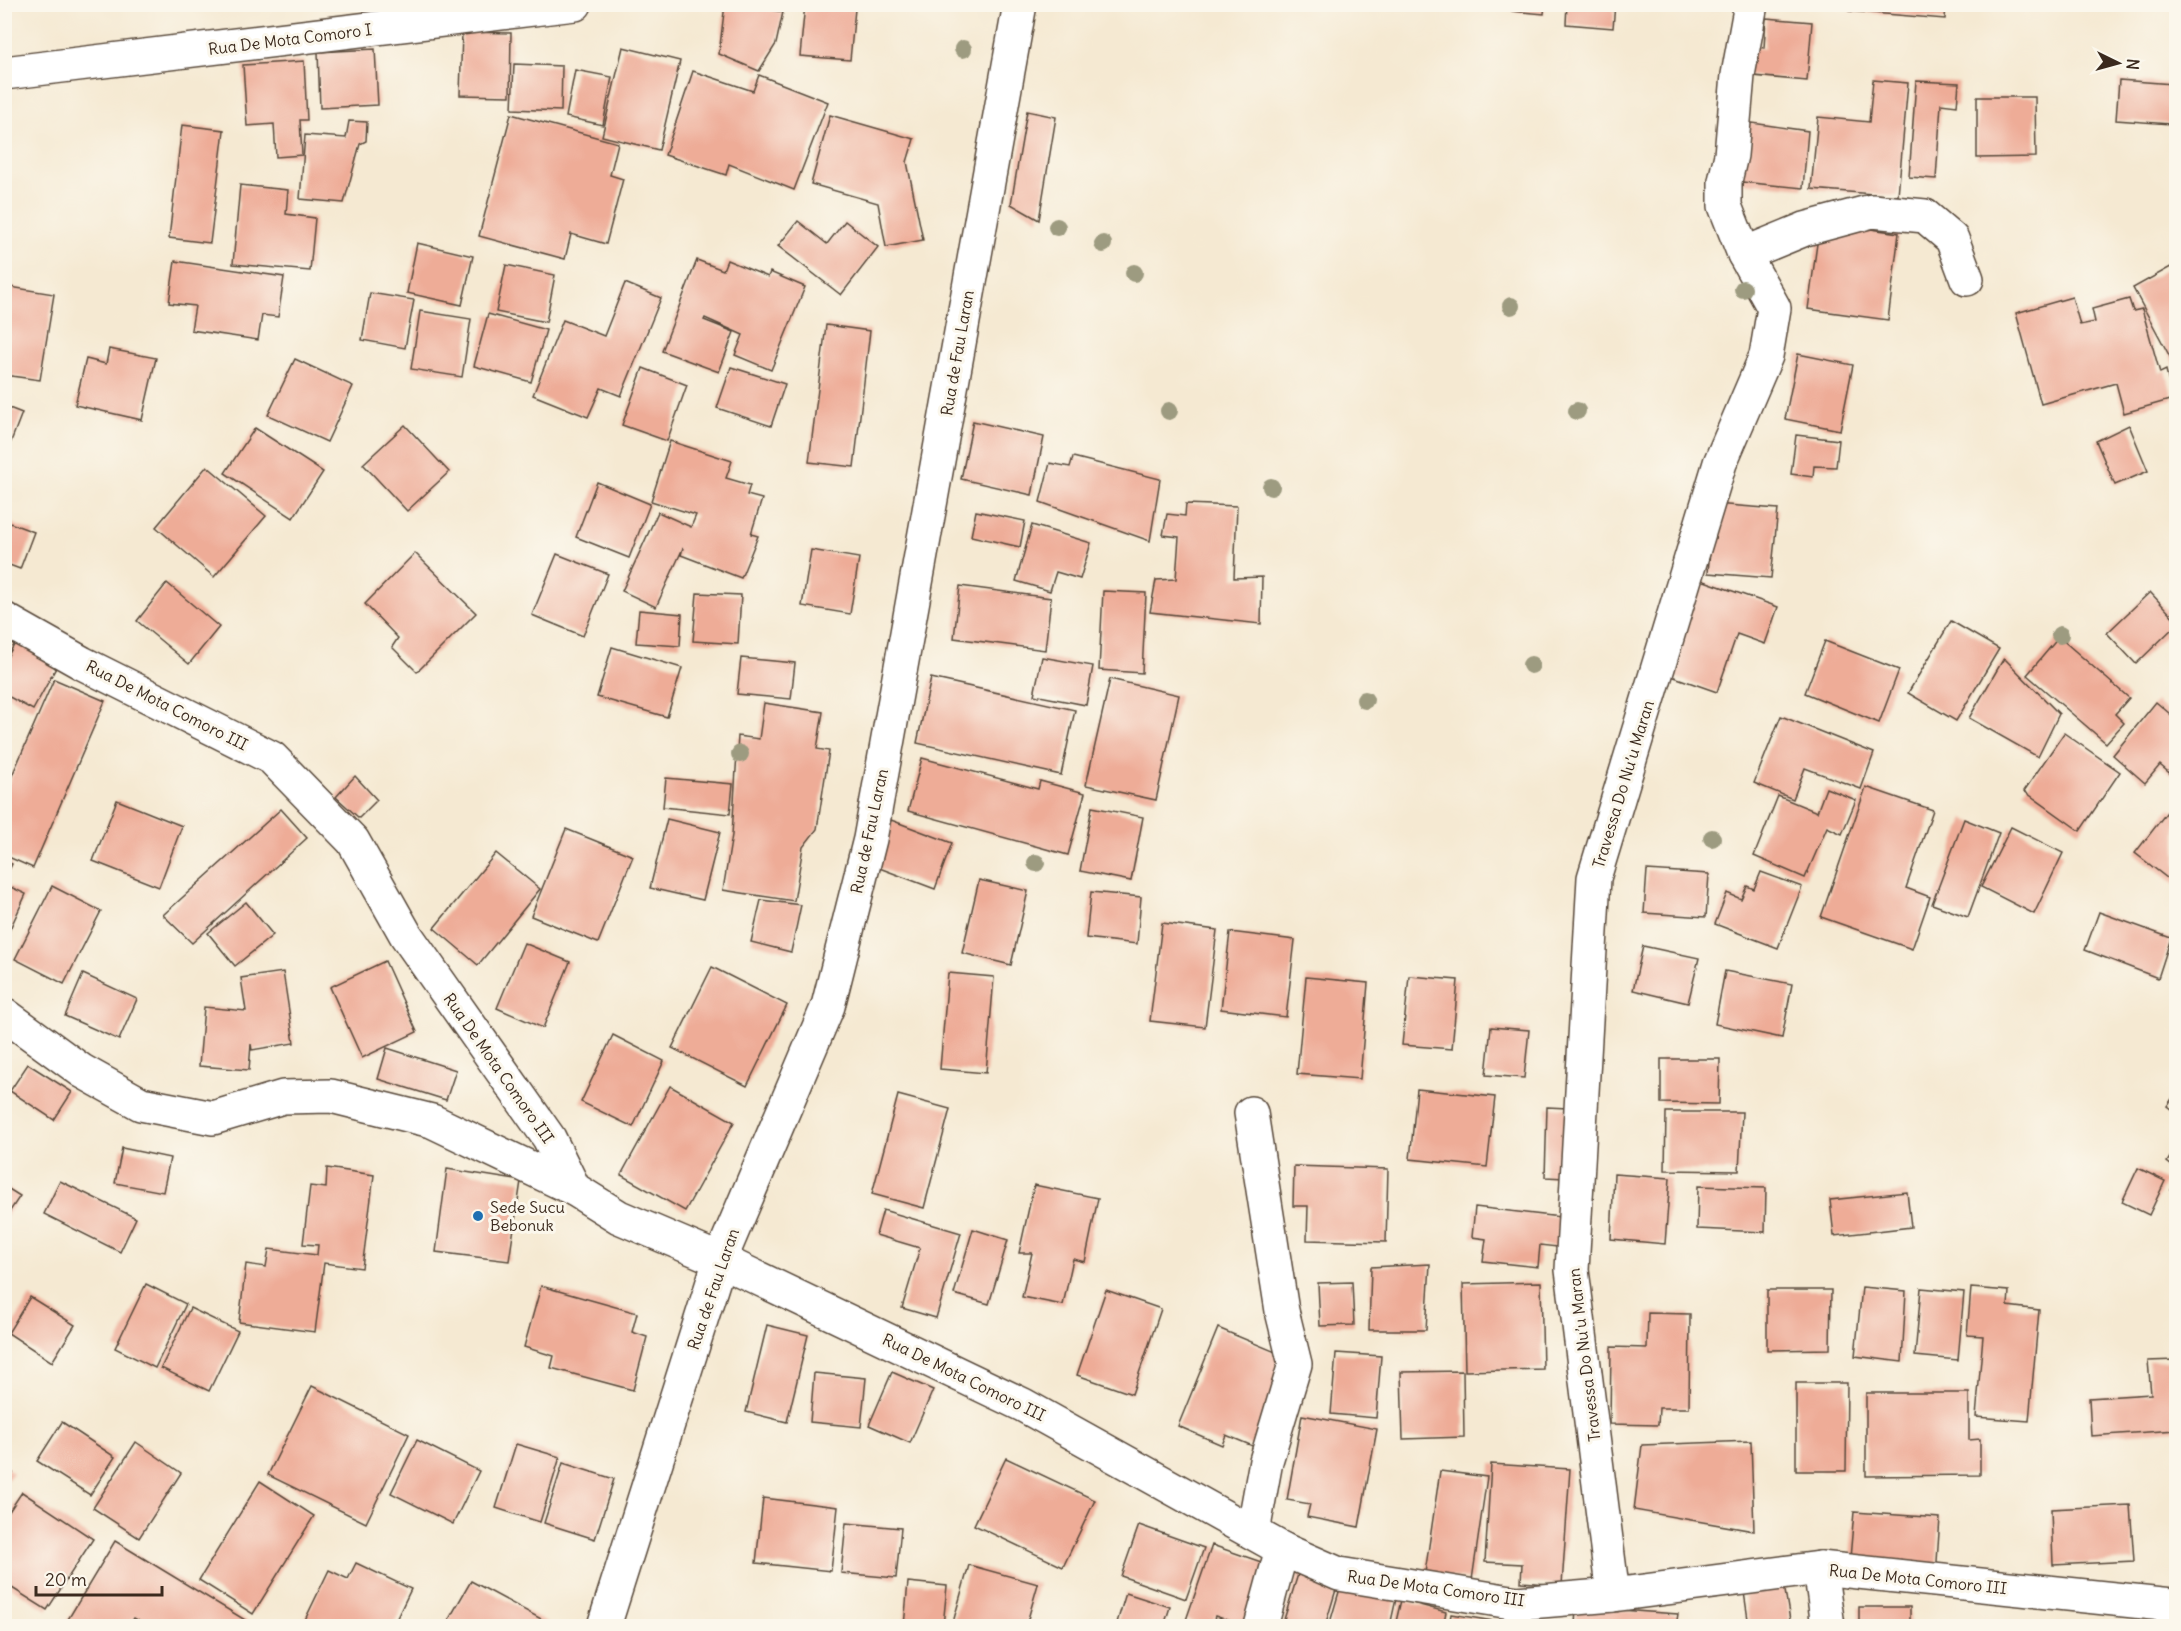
<svg xmlns="http://www.w3.org/2000/svg" width="2181" height="1631" viewBox="0 0 2181 1631" font-family="Delius,sans-serif">
  <rect width="100%" height="100%" fill="#fbf7ec"/>
  <filter id="ink" filterUnits="userSpaceOnUse"><feTurbulence type="fractalNoise" baseFrequency=".0167" numOctaves="2"/><feDisplacementMap in="SourceGraphic" scale="12" xChannelSelector="R" yChannelSelector="G"/><feConvolveMatrix kernelMatrix="1 2 1 2 8 2 1 2 1" color-interpolation-filters="sRGB"/></filter>
  <filter id="wash" filterUnits="userSpaceOnUse"><feTurbulence type="fractalNoise" baseFrequency=".008" numOctaves="4" result="noise"/><feDisplacementMap in="SourceGraphic" scale="24" xChannelSelector="R" yChannelSelector="G"/><feGaussianBlur stdDeviation="1.35" result="paint"/><feColorMatrix in="noise" values="0 0 0 0 0 0 0 0 0 0 0 0 0 0 0 0 0 1.4 0 .05"/><feComposite in="paint" operator="in"/></filter>
  <g filter="url(#wash)">
    <rect width="100%" height="100%" fill="#f5e9d2"/>
    <g id="blocks">
      <g fill="#eeac97">
        <path d="M725,4H739L783,12L776,44L759,71L719,54Z"/>
        <path d="M805,4L855,9L850,60L800,56Z"/>
        <path d="M1512,4H1545L1544,14L1512,11Z"/>
        <path d="M1567,4H1615L1613,28L1566,24Z"/>
        <path d="M1850,4H1946L1945,19L1849,11Z"/>
        <path d="M1766,18L1812,22L1807,81L1743,75L1746,46L1764,48Z"/>
        <path d="M462,32L511,33L510,96L460,95Z"/>
        <path d="M623,47L680,61L659,150L602,136Z"/>
        <path d="M375,49L378,105L320,108L318,52Z"/>
        <path d="M304,61L307,120H300L302,155L276,157L274,124L247,126L243,65Z"/>
        <path d="M514,64L562,66L561,111L512,109Z"/>
        <path d="M575,70L612,77L603,125L566,117Z"/>
        <path d="M693,71L753,91L759,75L828,102L794,190L729,164L726,175L665,155Z"/>
        <path d="M1873,80L1908,83L1898,196L1811,189L1818,117L1869,122Z"/>
        <path d="M2119,80L2173,84L2170,124L2116,120Z"/>
        <path d="M1916,81L1959,83L1957,106L1941,104L1936,179L1909,177Z"/>
        <path d="M1977,97H2035L2036,157L1977,158Z"/>
        <path d="M1027,111L1056,117L1039,220L1011,204Z"/>
        <path d="M511,114L618,143L610,175L623,179L606,244L571,234L565,259L479,236Z"/>
        <path d="M830,115L914,139L907,162L923,240L886,247L878,203L811,184Z"/>
        <path d="M349,121L367,122L366,141L360,144L344,203L300,199L305,135L346,138Z"/>
        <path d="M1738,121L1808,131L1803,188L1732,181Z"/>
        <path d="M182,125L224,130L210,243L169,238Z"/>
        <path d="M240,185L288,190L286,214L315,218L310,271L233,264Z"/>
        <path d="M798,221L827,244L845,221L878,247L841,295L778,246Z"/>
        <path d="M1820,222L1899,233L1888,320L1808,309Z"/>
        <path d="M417,243L473,256L462,305L407,293Z"/>
        <path d="M697,260L723,270L727,260L768,277L770,272L805,287L771,370L735,355L743,335L705,318L704,320L734,332L719,372L662,351Z"/>
        <path d="M175,261L284,277L278,317L262,315L258,340L191,330L195,306L169,303Z"/>
        <path d="M2176,264V368L2133,288Z"/>
        <path d="M506,265L555,275L546,322L496,312Z"/>
        <path d="M625,283L661,298L621,396L601,388L588,417L533,395L563,320L604,336Z"/>
        <path d="M4,286L54,294L40,380L4,375Z"/>
        <path d="M370,293L414,300L405,348L362,340Z"/>
        <path d="M2072,297L2080,325L2095,322L2092,309L2129,299L2133,311L2142,309L2160,373L2166,370L2173,399L2124,413L2116,383L2041,404L2016,313Z"/>
        <path d="M420,311L471,319L462,377L411,369Z"/>
        <path d="M488,314L546,330L531,382L474,366Z"/>
        <path d="M826,325L870,331L854,467L809,462Z"/>
        <path d="M109,349L156,358L142,420L75,405L86,359L106,364Z"/>
        <path d="M1798,354L1853,365L1840,430L1785,419Z"/>
        <path d="M295,359L353,386L327,442L268,415Z"/>
        <path d="M731,367L785,384L771,426L717,408Z"/>
        <path d="M643,368L687,385L667,441L622,425Z"/>
        <path d="M4,406L22,413L5,457H4Z"/>
        <path d="M973,421L1044,437L1032,495L961,479Z"/>
        <path d="M405,425L449,472L407,511L363,464Z"/>
        <path d="M2129,425L2148,471L2115,485L2096,441Z"/>
        <path d="M255,428L323,472L293,518L225,473Z"/>
        <path d="M1796,435L1839,440L1836,467L1814,466L1813,477L1791,474Z"/>
        <path d="M670,441L732,461L726,478L750,485L747,495L762,499L751,534L758,536L741,578L681,555L683,548L656,607L622,591L658,512L691,527L696,515L651,501Z"/>
        <path d="M1073,457L1160,479L1150,541L1040,502L1050,463L1070,467Z"/>
        <path d="M207,466L266,516L214,577L156,527Z"/>
        <path d="M597,482L650,504L629,558L576,537Z"/>
        <path d="M1186,504L1237,506L1234,578L1262,577L1261,624L1150,612L1156,580L1176,579L1179,537L1163,535L1167,514L1185,516Z"/>
        <path d="M1714,504L1778,509L1771,578L1708,573Z"/>
        <path d="M976,511L1025,521L1020,547L971,536Z"/>
        <path d="M10,523L34,532L20,569L4,563V536Z"/>
        <path d="M1032,525L1091,543L1080,579L1056,572L1050,591L1016,581Z"/>
        <path d="M811,550L859,558L850,614L802,606Z"/>
        <path d="M415,553L476,613L417,672L392,647L398,638L365,604Z"/>
        <path d="M557,554L608,574L583,636L532,615Z"/>
        <path d="M1693,577L1778,607L1765,644L1737,634L1717,692L1660,672Z"/>
        <path d="M167,583L219,627L189,664L137,621Z"/>
        <path d="M960,586L1051,598L1045,650L954,638Z"/>
        <path d="M1103,591L1146,593L1142,673L1099,670Z"/>
        <path d="M2150,592L2176,620V625L2136,664L2107,633Z"/>
        <path d="M697,593L741,595L738,644L693,641Z"/>
        <path d="M639,610L682,614L680,646L636,643Z"/>
        <path d="M1951,621L1999,649L1956,721L1908,693Z"/>
        <path d="M2059,637L2129,698L2115,714L2124,723L2106,743L2027,675Z"/>
        <path d="M4,638L10,641L4,650Z"/>
        <path d="M17,640L58,664L33,710L4,694V662Z"/>
        <path d="M1825,641L1899,670L1879,723L1805,693Z"/>
        <path d="M612,647L682,668L667,717L597,697Z"/>
        <path d="M1042,657L1093,666L1086,705L1034,695Z"/>
        <path d="M741,658L795,663L791,699L737,694Z"/>
        <path d="M2004,658L2059,714L2038,757L1969,718Z"/>
        <path d="M931,678L1075,710L1061,775L917,743Z"/>
        <path d="M54,679L105,701L33,868L4,855V794Z"/>
        <path d="M1110,679L1179,695L1156,800L1086,785Z"/>
        <path d="M2156,702L2176,719V771L2173,776L2160,765L2145,783L2113,755Z"/>
        <path d="M764,703L823,712L817,749L829,751L817,829L803,847L794,901L723,890L732,835L738,736L759,739Z"/>
        <path d="M1781,716L1874,753L1861,789L1805,768L1793,799L1754,783Z"/>
        <path d="M2064,733L2120,772L2080,831L2024,791Z"/>
        <path d="M922,758L1038,789L1040,781L1085,793L1068,855L908,811Z"/>
        <path d="M355,776L377,800L359,818L336,797Z"/>
        <path d="M666,778L733,784L730,814L663,807Z"/>
        <path d="M1866,787L1933,810L1906,888L1930,897L1912,949L1821,917Z"/>
        <path d="M1826,788L1856,800L1842,834L1827,827L1805,878L1754,856L1778,796L1817,812Z"/>
        <path d="M117,800L182,826L159,887L93,861Z"/>
        <path d="M1092,807L1143,817L1131,881L1080,871Z"/>
        <path d="M2170,808L2176,813V885L2135,853Z"/>
        <path d="M281,809L307,838L192,943L163,915Z"/>
        <path d="M667,819L720,832L703,900L650,888Z"/>
        <path d="M1964,819L1999,833L1968,917L1932,904Z"/>
        <path d="M891,820L952,843L935,889L874,866Z"/>
        <path d="M2011,827L2063,853L2034,914L1981,887Z"/>
        <path d="M566,829L633,856L598,943L531,916Z"/>
        <path d="M496,853L540,889L478,965L434,928Z"/>
        <path d="M4,860L12,864L4,880Z"/>
        <path d="M1647,870L1709,874L1706,917L1644,913Z"/>
        <path d="M1761,872L1802,887L1778,948L1715,924L1727,893L1741,899L1747,886L1754,889Z"/>
        <path d="M979,880L1028,891L1011,965L962,953Z"/>
        <path d="M4,884L26,894L4,942Z"/>
        <path d="M52,886L101,911L64,984L15,959Z"/>
        <path d="M1091,892L1141,897L1137,944L1086,938Z"/>
        <path d="M761,900L801,905L791,952L751,942Z"/>
        <path d="M246,902L273,935L235,966L208,933Z"/>
        <path d="M2099,912L2171,938L2158,978L2085,950Z"/>
        <path d="M1162,923L1217,930L1205,1027L1150,1021Z"/>
        <path d="M1230,932L1295,940L1286,1017L1221,1009Z"/>
        <path d="M524,943L570,962L543,1028L497,1008Z"/>
        <path d="M1643,946L1699,958L1688,1003L1633,990Z"/>
        <path d="M385,961L417,1032L362,1058L330,987Z"/>
        <path d="M712,967L787,1005L747,1086L672,1048Z"/>
        <path d="M1725,971L1792,984L1782,1038L1715,1024Z"/>
        <path d="M283,972L294,1043L252,1050L251,1044L249,1070L199,1066L204,1007L246,1011L241,978Z"/>
        <path d="M948,973L994,977L986,1073L940,1069Z"/>
        <path d="M83,974L137,999L119,1040L65,1016Z"/>
        <path d="M1409,976L1458,980L1452,1049L1402,1045Z"/>
        <path d="M1306,977L1368,983L1360,1079L1297,1074Z"/>
        <path d="M1491,1027L1529,1030L1524,1078L1486,1075Z"/>
        <path d="M613,1035L664,1061L633,1127L581,1102Z"/>
        <path d="M387,1048L456,1070L446,1100L378,1079Z"/>
        <path d="M1661,1059H1720L1719,1104L1661,1103Z"/>
        <path d="M28,1064L72,1092L54,1120L10,1091Z"/>
        <path d="M670,1086L734,1122L685,1211L621,1175Z"/>
        <path d="M1417,1089L1495,1097L1487,1167L1410,1159Z"/>
        <path d="M2176,1093V1113L2167,1106Z"/>
        <path d="M898,1095L950,1109L924,1208L872,1194Z"/>
        <path d="M1547,1107L1567,1108L1565,1178L1545,1177Z"/>
        <path d="M1666,1112H1742L1739,1171L1665,1170Z"/>
        <path d="M122,1148L170,1158L163,1192L115,1183Z"/>
        <path d="M2176,1148V1169L2167,1162Z"/>
        <path d="M1294,1166L1388,1169L1386,1242L1307,1240L1308,1206H1293Z"/>
        <path d="M327,1168L374,1175L362,1268L324,1263L315,1332L239,1322L246,1264L266,1267L269,1249L317,1255L318,1245L303,1244L310,1186L326,1188Z"/>
        <path d="M2138,1168L2165,1181L2149,1215L2122,1202Z"/>
        <path d="M447,1169L521,1181L509,1261L436,1252Z"/>
        <path d="M1614,1174L1670,1178L1665,1244L1611,1239Z"/>
        <path d="M60,1181L136,1218L120,1252L44,1214Z"/>
        <path d="M2176,1181V1194L2171,1190Z"/>
        <path d="M1034,1185L1098,1198L1085,1262L1073,1259L1063,1305L1022,1297L1032,1253H1019Z"/>
        <path d="M4,1186L20,1196L4,1220Z"/>
        <path d="M1698,1186L1766,1188L1765,1232L1697,1229Z"/>
        <path d="M1907,1192L1911,1227L1834,1236L1830,1200Z"/>
        <path d="M1475,1207L1560,1217L1557,1247L1540,1245L1538,1267L1483,1261L1486,1239L1472,1237Z"/>
        <path d="M883,1210L961,1233L936,1318L902,1308L920,1248L876,1235Z"/>
        <path d="M973,1229L1008,1240L989,1304L954,1294Z"/>
        <path d="M1430,1264L1426,1330H1369L1371,1267Z"/>
        <path d="M1352,1282L1354,1325L1320,1326L1318,1283Z"/>
        <path d="M1541,1282L1543,1369L1465,1371L1463,1284Z"/>
        <path d="M146,1284L186,1304L155,1368L115,1348Z"/>
        <path d="M541,1286L637,1313L632,1332L647,1337L633,1390L551,1368L554,1356L524,1347Z"/>
        <path d="M1862,1287L1906,1291L1902,1362L1855,1356Z"/>
        <path d="M1921,1288L1964,1292L1958,1360L1915,1356Z"/>
        <path d="M1971,1288L2009,1291L2008,1306L2039,1310L2029,1421L1976,1417L1983,1336L1967,1335Z"/>
        <path d="M1106,1290L1161,1309L1132,1394L1077,1375Z"/>
        <path d="M1767,1290H1831L1830,1349L1767,1350Z"/>
        <path d="M30,1297L75,1325L52,1362L8,1333Z"/>
        <path d="M190,1308L238,1331L209,1391L161,1368Z"/>
        <path d="M1648,1313L1690,1314L1689,1408H1659L1658,1425L1610,1424L1611,1347L1647,1348Z"/>
        <path d="M767,1325L808,1335L787,1422L746,1412Z"/>
        <path d="M1218,1328L1292,1359L1255,1447L1226,1435L1222,1445L1178,1426Z"/>
        <path d="M1336,1353L1381,1356L1376,1418L1331,1414Z"/>
        <path d="M2176,1360V1430L2091,1436L2089,1398L2151,1394L2148,1361Z"/>
        <path d="M1463,1371L1464,1437L1403,1439L1401,1372Z"/>
        <path d="M892,1372L933,1390L910,1443L869,1425Z"/>
        <path d="M814,1373L866,1378L861,1427L810,1422Z"/>
        <path d="M1796,1383H1847L1846,1471H1796Z"/>
        <path d="M312,1386L409,1434L366,1523L268,1475Z"/>
        <path d="M1866,1393H1969V1440L1980,1439V1475L1866,1476Z"/>
        <path d="M1302,1415L1377,1429L1359,1527L1307,1517L1310,1504L1287,1500Z"/>
        <path d="M62,1422L115,1457L90,1495L37,1461Z"/>
        <path d="M417,1440L479,1471L453,1524L391,1493Z"/>
        <path d="M1751,1441L1754,1531L1634,1510L1642,1445Z"/>
        <path d="M136,1442L181,1473L139,1538L93,1508Z"/>
        <path d="M516,1444L560,1457L540,1522L496,1508Z"/>
        <path d="M1006,1458L1095,1500L1063,1567L974,1525Z"/>
        <path d="M563,1463L614,1479L595,1539L544,1523Z"/>
        <path d="M1491,1464L1570,1469L1562,1585L1521,1582L1522,1564L1485,1562Z"/>
        <path d="M4,1465L13,1473L4,1484Z"/>
        <path d="M1440,1471L1487,1477L1472,1580L1425,1573Z"/>
        <path d="M260,1481L314,1516L253,1614L199,1580Z"/>
        <path d="M22,1492L93,1539L47,1610L4,1583V1519Z"/>
        <path d="M763,1498L838,1507L831,1571L756,1563Z"/>
        <path d="M2130,1505L2134,1561L2053,1565L2051,1509Z"/>
        <path d="M1854,1512L1940,1518L1936,1576L1849,1570Z"/>
        <path d="M846,1523L901,1528L896,1578L841,1573Z"/>
        <path d="M1139,1525L1204,1548L1186,1599L1121,1576Z"/>
        <path d="M115,1541L255,1626H148L134,1618L129,1626H64Z"/>
        <path d="M1212,1545L1267,1564L1246,1626L1215,1616L1212,1626H1203L1186,1620Z"/>
        <path d="M356,1563L411,1589L393,1626H302L329,1570L348,1579Z"/>
        <path d="M969,1565L1038,1584L1026,1626H952Z"/>
        <path d="M1299,1571L1338,1583L1325,1626H1282Z"/>
        <path d="M471,1581L554,1626H445Z"/>
        <path d="M908,1582L947,1586L943,1626H904Z"/>
        <path d="M1341,1585L1396,1599L1390,1626H1329Z"/>
        <path d="M1784,1585L1791,1626H1749L1744,1592Z"/>
        <path d="M1126,1593L1170,1607L1164,1626H1116Z"/>
        <path d="M1401,1600L1446,1612L1443,1626H1395Z"/>
        <path d="M1576,1607L1678,1614L1676,1626H1575Z"/>
        <rect x="1859" y="1607" width="51" height="19"/>
        <path d="M1451,1614L1517,1625V1626H1449Z"/>
      </g>
    </g>
  </g>
  <g filter="url(#ink)">
    <use href="#blocks" fill-opacity="0" stroke="#574739" stroke-width="1.5"/>
    <g fill="none" stroke-linecap="round" stroke-linejoin="round">
      <g stroke="#574739" stroke-width="36">
        <g id="minor">
          <path d="M4,73L575,4"/>
          <path d="M1744,254L1805,229L1872,211L1925,216L1952,239L1967,279"/>
          <path d="M4,619L82,663L272,758L353,841L406,935L549,1138L574,1189L619,1217L720,1260L1023,1405L1282,1549L1339,1574L1517,1603L1613,1595L1820,1568L2172,1605"/>
          <path d="M4,1014L82,1071L141,1104L213,1118L283,1097L331,1096L432,1121L574,1189"/>
          <path d="M1251,1113L1282,1311L1295,1364L1266,1461L1253,1532"/>
          <path d="M1820,1568L1828,1626"/>
          <path d="M1613,1595L1572,1270L1594,878L1720,463L1766,356L1774,308L1744,254L1725,206V181L1731,155L1738,75L1751,4"/>
          <path d="M604,1626L720,1260L828,1006L870,839L1020,4"/>
          <path d="M1261,1626L1282,1549"/>
        </g>
      </g>
      <use href="#minor" stroke="#fff" stroke-width="33"/>
    </g>
    <g fill="#9d9b80">
      <circle cx="963" cy="49" r="9"/>
      <circle cx="1057" cy="227" r="9"/>
      <circle cx="1103" cy="244" r="9"/>
      <circle cx="1134" cy="273" r="9"/>
      <circle cx="1743" cy="289" r="9"/>
      <circle cx="1511" cy="306" r="9"/>
      <circle cx="1169" cy="411" r="9"/>
      <circle cx="1577" cy="411" r="9"/>
      <circle cx="1271" cy="487" r="9"/>
      <circle cx="2060" cy="635" r="9"/>
      <circle cx="1531" cy="665" r="9"/>
      <circle cx="1365" cy="700" r="9"/>
      <circle cx="740" cy="754" r="9"/>
      <circle cx="1712" cy="838" r="9"/>
      <circle cx="1036" cy="863" r="9"/>
    </g>
  </g>
  <circle fill="#1f6fb2" stroke="#fbf7ec" stroke-width="2" cx="478" cy="1216" r="6"/>
  <g text-anchor="middle" stroke-width="6" stroke-linejoin="round" paint-order="stroke">
    <g font-size="16" fill="#3b2a1e" stroke="#fbf7ec">
      <text transform="translate(290 39) rotate(-7)" y="6">Rua De Mota Comoro I</text>
      <text transform="translate(957 353) rotate(-80)" y="6">Rua de Fau Laran</text>
      <text transform="translate(167 705) rotate(27)" y="6">Rua De Mota Comoro III</text>
      <text transform="translate(1623 784) rotate(-73)" y="6">Travessa Do Nu’u Maran</text>
      <text transform="translate(869 831) rotate(-78)" y="6">Rua de Fau Laran</text>
      <text transform="translate(499 1068) rotate(55)" y="6">Rua De Mota Comoro III</text>
      <text transform="translate(713 1289) rotate(-71)" y="6">Rua de Fau Laran</text>
      <text transform="translate(1584 1355) rotate(-97)" y="6">Travessa Do Nu’u Maran</text>
      <text transform="translate(964 1377) rotate(26)" y="6">Rua De Mota Comoro III</text>
      <text transform="translate(1918 1579) rotate(6)" y="6">Rua De Mota Comoro III</text>
      <text transform="translate(1436 1588) rotate(8)" y="6">Rua De Mota Comoro III</text>
    </g>
    <g font-size="16" fill="#3b2a1e" stroke="#fbf7ec" text-anchor="start">
      <text x="490" y="1213">Sede Sucu<tspan x="490" dy="18">Bebonuk</tspan></text>
    </g>
  </g>
  <rect width="2181" height="1631" fill="none" stroke="#fbf7ec" stroke-width="24"/>
  <g transform="translate(2118 63) rotate(95)" stroke="#fbf7ec" stroke-width="4.5" paint-order="stroke">
  <path d="M0-4.5L10 22L0 15L-10 22Z" fill="#3b2a1e"/>
  <text y="-9" font-size="16" font-weight="bold" text-anchor="middle" fill="#3b2a1e">N</text>
  </g>
  <path d="M36 1586v9h126v-9" fill="none" stroke="#3b2a1e" stroke-width="3"/>
  <text x="45" y="1586" font-size="18" fill="#3b2a1e" stroke="#fbf7ec" stroke-width="4.5" paint-order="stroke">20 m</text>
</svg>
